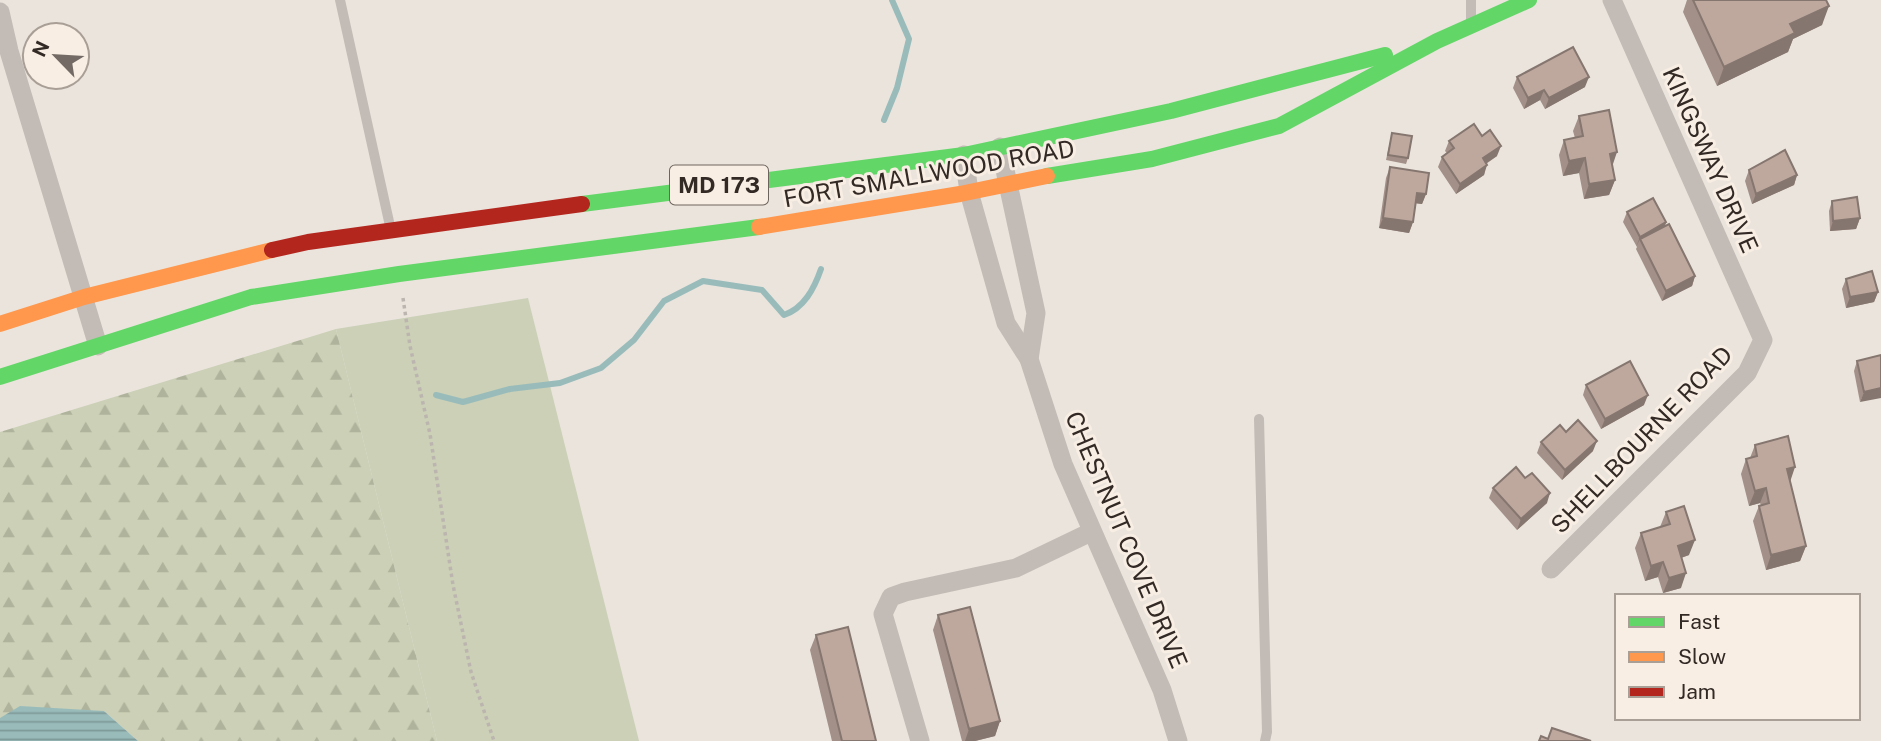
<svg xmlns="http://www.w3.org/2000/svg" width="1881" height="741" viewBox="0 0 1881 741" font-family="'Public Sans',sans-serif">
  <defs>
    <pattern id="forest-firs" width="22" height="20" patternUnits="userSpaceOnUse" patternTransform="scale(1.75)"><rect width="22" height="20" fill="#cbd0b6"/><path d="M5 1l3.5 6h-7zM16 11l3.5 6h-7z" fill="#afb39c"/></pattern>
    <pattern id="water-rules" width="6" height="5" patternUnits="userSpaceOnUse" patternTransform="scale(1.75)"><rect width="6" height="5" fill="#99bcbb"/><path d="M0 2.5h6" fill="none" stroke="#7d9998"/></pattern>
  </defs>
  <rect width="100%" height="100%" fill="#eae4dd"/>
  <polygon fill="#cbd0b6" points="528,298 639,741 437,741 336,329"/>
  <polygon fill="url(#forest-firs)" points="336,329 437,741 138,741 104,711 0,718 0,432"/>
  <polygon fill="url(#water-rules)" points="20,706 104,711 138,741 0,741 0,718"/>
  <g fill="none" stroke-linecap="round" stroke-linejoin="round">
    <g stroke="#99bcbb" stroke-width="6">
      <polyline points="884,120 897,88 909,39 892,0"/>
      <path d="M436,395L463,402L510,389L560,383L601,368L634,340L664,301L703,281L762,290L784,315C804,308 814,289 821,269"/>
    </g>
    <polyline stroke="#bcb5af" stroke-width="3.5" stroke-dasharray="3.5 3.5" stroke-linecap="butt" points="403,298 410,346 430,434 453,585 471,672 494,741"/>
    <g stroke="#c3bcb6" stroke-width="10">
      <polyline points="340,0 390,226"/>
      <polyline points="1471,0 1471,22"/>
      <polyline points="1259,419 1267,732 1265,741"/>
    </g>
    <g stroke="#c3bcb6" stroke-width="19">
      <polyline points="0,12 9,51 98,346"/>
      <polyline points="1000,147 1036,313 1029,359"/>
      <polyline points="964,155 969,192 1006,323 1029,359 1063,464 1162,690 1178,741"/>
      <polyline points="1551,569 1747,373 1763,340 1612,0"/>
      <polyline points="920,741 883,614 891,597 905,592 1016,568 1091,532"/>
    </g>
    <g stroke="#63d668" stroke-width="16">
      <polyline points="1047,176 1152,159 1279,126 1437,41 1529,0"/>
      <polyline points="582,204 964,155 1171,111 1385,55"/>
      <polyline points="0,377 251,297 399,274 759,227"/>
    </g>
    <g stroke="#ff974d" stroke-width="16">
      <polyline points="759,227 960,194 1047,176"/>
      <polyline points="0,324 84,297 272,250"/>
    </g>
    <polyline stroke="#b3261e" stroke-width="16" points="272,250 308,242 582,204"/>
  </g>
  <g fill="#a39088">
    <polygon points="1687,0 1826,0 1822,25 1793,39 1788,52 1717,86 1683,12"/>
    <polygon points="1517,77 1585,87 1545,109 1540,100 1524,109 1513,88"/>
    <polygon points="1579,116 1612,166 1615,180 1609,195 1584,199 1579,173 1563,176 1559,155 1564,140 1575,138 1573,131"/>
    <polygon points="1392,133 1408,158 1406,164 1386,160"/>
    <polygon points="1449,141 1497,156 1486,164 1484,175 1456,194 1438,167 1442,157 1447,153 1445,151"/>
    <polygon points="1390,167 1426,194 1422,204 1416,203 1413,222 1409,233 1379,228 1386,178"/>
    <polygon points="1749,170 1797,175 1794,185 1752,204 1745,181"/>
    <polygon points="1832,201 1860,218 1856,229 1830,231 1829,211"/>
    <polygon points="1627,212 1666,222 1665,226 1695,276 1692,286 1662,301 1636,249 1637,247 1623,222"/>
    <polygon points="1846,279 1878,292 1874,302 1846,308 1842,289"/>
    <polygon points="1881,355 1860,402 1854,371 1857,361"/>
    <polygon points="1586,385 1644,405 1601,429 1583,395"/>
    <polygon points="1566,432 1593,451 1562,480 1537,453 1541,442"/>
    <polygon points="1755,445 1790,482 1806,546 1800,561 1766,570 1753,521 1759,506 1761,505 1760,503 1749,506 1741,474 1746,459 1750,458"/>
    <polygon points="1493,488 1547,503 1517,530 1489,498"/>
    <polygon points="1666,512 1689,555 1681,558 1681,588 1663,593 1658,577 1645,581 1635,548 1641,533 1660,527"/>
    <polygon points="938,615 1000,721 995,736 975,741 962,741 933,630"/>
    <polygon points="816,635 876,741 832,741 810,650"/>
  </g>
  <g fill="#85766f">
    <polygon points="1829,6 1822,25 1793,39 1788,52 1717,86 1724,67 1790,24"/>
    <polygon points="1589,77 1585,87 1545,109 1549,98"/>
    <polygon points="1544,90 1540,100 1524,109 1528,98"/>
    <polygon points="1501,146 1497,156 1479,168 1483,158"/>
    <polygon points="1617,152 1612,167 1610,154"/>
    <polygon points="1585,158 1579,173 1563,176 1569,161"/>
    <polygon points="1487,165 1484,175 1456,194 1460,184"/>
    <polygon points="1797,175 1794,185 1752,204 1756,194"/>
    <polygon points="1615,180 1609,195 1584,199 1589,184"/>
    <polygon points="1417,193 1426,194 1422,204 1413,203"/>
    <polygon points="1383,218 1413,222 1409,233 1379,228"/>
    <polygon points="1860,218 1856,229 1830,231 1833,221"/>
    <polygon points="1666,222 1663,233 1640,239 1636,247 1640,237"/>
    <polygon points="1695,276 1692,286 1662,301 1666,291"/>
    <polygon points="1878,292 1874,302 1846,308 1850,297"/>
    <polygon points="1881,388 1881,398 1860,402 1864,392"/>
    <polygon points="1648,395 1644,405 1601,429 1605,419"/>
    <polygon points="1597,441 1593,451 1562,480 1565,470"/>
    <polygon points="1795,467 1790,482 1787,469"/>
    <polygon points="1766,488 1760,503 1749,506 1755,491"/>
    <polygon points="1550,493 1547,503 1517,530 1521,519"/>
    <polygon points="1695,540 1689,555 1672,561 1678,546"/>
    <polygon points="1806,546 1800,561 1766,570 1771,555"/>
    <polygon points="1663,562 1658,577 1645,581 1651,566"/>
    <polygon points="1686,573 1681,588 1663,593 1669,578"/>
    <polygon points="1000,721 995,736 975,741 965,741 969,729"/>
  </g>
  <g fill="#bea89e" stroke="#85766f" stroke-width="2">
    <polygon points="1693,0 1826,0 1829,6 1790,24 1795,33 1724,67"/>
    <polygon points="1573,47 1589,77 1549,98 1544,90 1528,98 1517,77"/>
    <polygon points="1609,110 1617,152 1610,154 1615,180 1589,184 1585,158 1569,161 1564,140 1583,136 1579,116"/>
    <polygon points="1474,124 1482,136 1490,130 1501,146 1483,158 1487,165 1460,184 1442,157 1454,148 1449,141"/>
    <polygon points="1392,133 1412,136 1408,158 1388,155"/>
    <polygon points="1785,150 1797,175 1756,194 1749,170"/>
    <polygon points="1390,167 1429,173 1426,194 1417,193 1413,222 1383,218"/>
    <polygon points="1857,197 1860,218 1833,221 1832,201"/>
    <polygon points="1653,198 1666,222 1640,237 1627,212"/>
    <polygon points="1669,224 1695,276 1666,291 1640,239"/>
    <polygon points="1872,271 1878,292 1850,297 1846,279"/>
    <polygon points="1881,355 1881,388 1864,392 1857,361"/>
    <polygon points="1630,361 1648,395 1605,419 1586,385"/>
    <polygon points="1578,420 1597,441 1565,470 1541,442 1560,425 1566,432"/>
    <polygon points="1788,436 1795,467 1787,469 1806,546 1771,555 1759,506 1769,503 1766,488 1755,491 1746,459 1757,456 1755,445"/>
    <polygon points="1516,467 1525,478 1532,473 1550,493 1521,519 1493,488"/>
    <polygon points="1684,506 1695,540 1678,546 1686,573 1669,578 1663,562 1651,566 1641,533 1670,524 1666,512"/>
    <polygon points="970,607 1000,721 969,729 938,615"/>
    <polygon points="848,627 876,741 842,741 816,635"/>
    <polygon points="1552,728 1591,741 1539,741 1541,736 1548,739"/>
  </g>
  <g text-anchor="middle" stroke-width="6" stroke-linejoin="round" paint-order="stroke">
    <rect fill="#f8eee3" stroke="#6e645e" stroke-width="2" x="670" y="165.5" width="98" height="39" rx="5"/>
    <g font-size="23" font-weight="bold" fill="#332925">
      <text x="719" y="193">MD 173</text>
    </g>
    <g font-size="24" fill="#332925" stroke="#f8eee3">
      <text transform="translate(1710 160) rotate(66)" y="8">KINGSWAY DRIVE</text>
      <text transform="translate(929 174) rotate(-10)" y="8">FORT SMALLWOOD ROAD</text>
      <text transform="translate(1642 440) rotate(-46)" y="8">SHELLBOURNE ROAD</text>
      <text transform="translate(1126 540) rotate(67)" y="8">CHESTNUT COVE DRIVE</text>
    </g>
  </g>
  <rect x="1615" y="594" width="245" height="126" fill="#f8eee3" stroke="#a99f97" stroke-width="2"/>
  <rect x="1629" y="617" width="35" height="10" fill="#63d668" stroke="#a99f97" stroke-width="2"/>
  <text x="1678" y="629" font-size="21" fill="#332925">Fast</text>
  <rect x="1629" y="652" width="35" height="10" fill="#ff974d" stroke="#a99f97" stroke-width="2"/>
  <text x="1678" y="664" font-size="21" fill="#332925">Slow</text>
  <rect x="1629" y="687" width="35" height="10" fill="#b3261e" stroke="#a99f97" stroke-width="2"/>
  <text x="1678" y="699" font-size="21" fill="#332925">Jam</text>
  <g transform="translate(56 56) rotate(295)"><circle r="33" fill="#f8eee3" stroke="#a99f97" stroke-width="2"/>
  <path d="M0-5L12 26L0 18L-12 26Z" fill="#736a65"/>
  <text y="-10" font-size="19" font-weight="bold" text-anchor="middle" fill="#332925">N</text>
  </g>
</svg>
